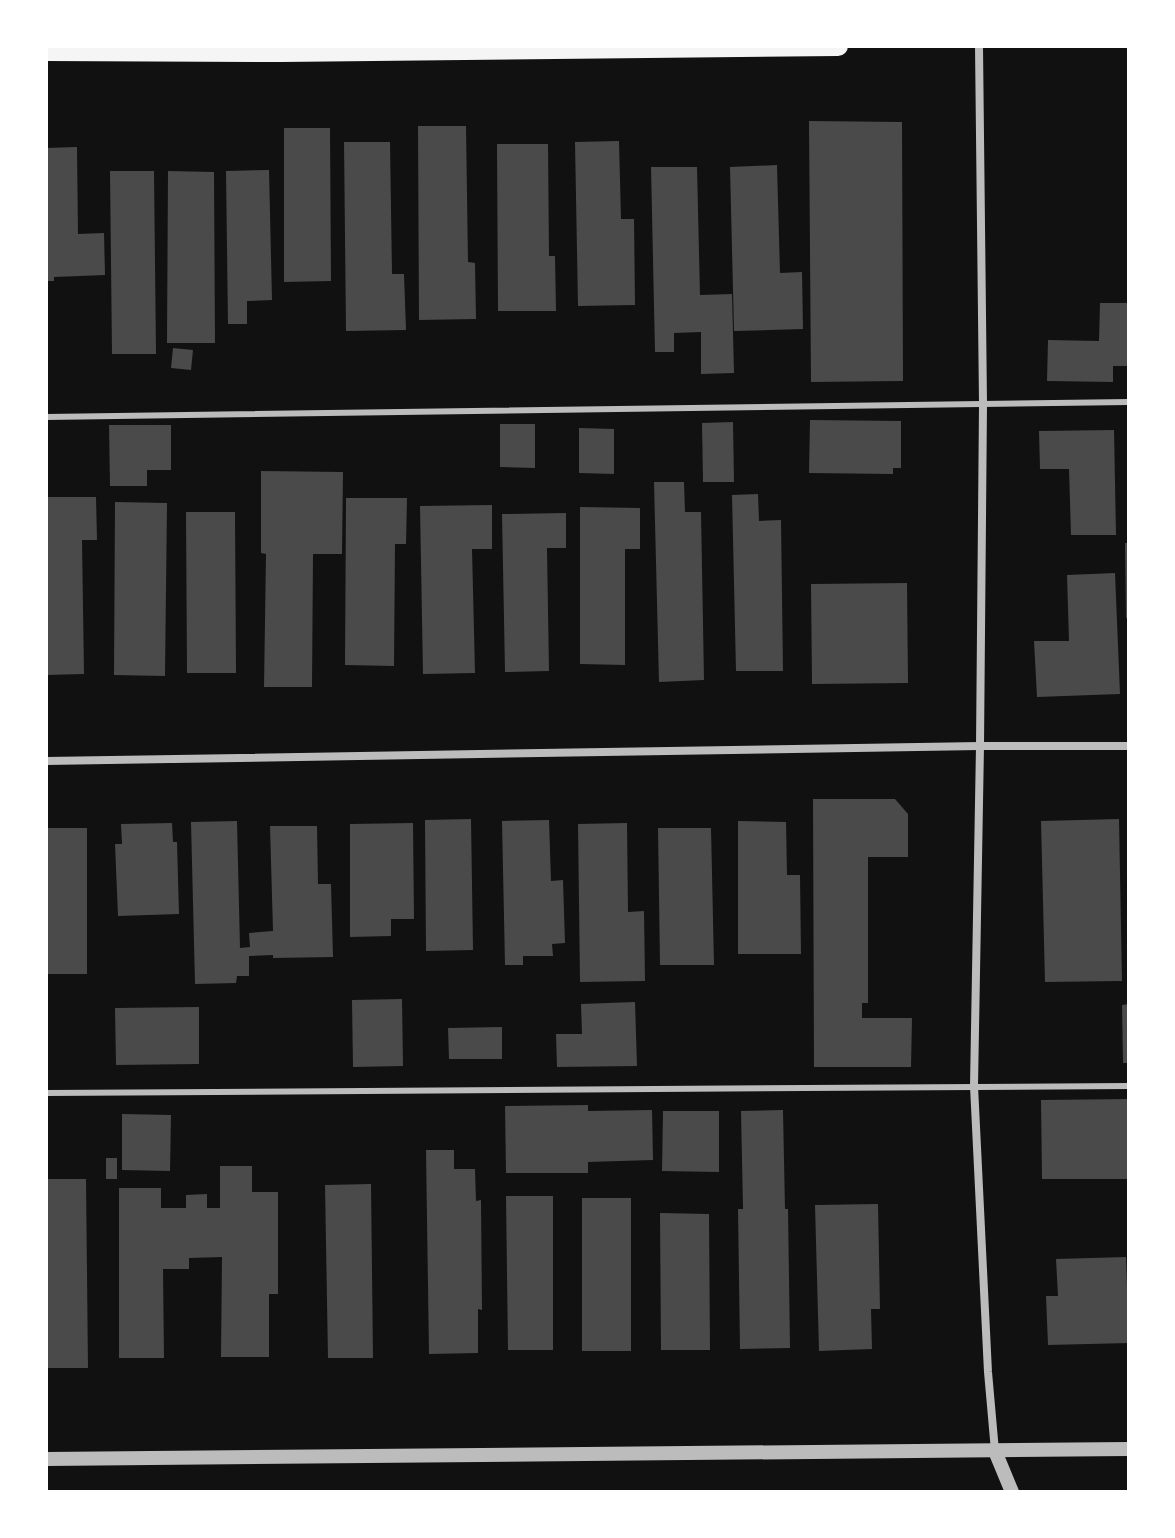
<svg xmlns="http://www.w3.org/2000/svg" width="1175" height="1538" viewBox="0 0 1175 1538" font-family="'Nunito Sans',sans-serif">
  <rect width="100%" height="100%" fill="#111"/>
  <g fill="#4a4a4a">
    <polygon points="809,121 902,122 903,381 811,382"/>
    <polygon points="418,126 466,126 468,262 475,263 476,319 419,320"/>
    <polygon points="284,128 330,128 331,281 284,282"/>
    <polygon points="619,141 621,219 634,219 635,305 578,306 575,142"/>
    <polygon points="344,142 390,142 392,274 404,274 406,330 346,331"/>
    <polygon points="497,144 548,144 549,256 555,256 556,311 498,311"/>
    <polygon points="77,147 78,234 104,233 105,275 54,277 54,281 46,281 46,148"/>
    <polygon points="777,165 780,273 802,272 803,329 734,331 730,167"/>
    <polygon points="651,167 697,167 700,295 732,294 734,373 701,374 701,332 674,333 674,352 655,352"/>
    <polygon points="269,170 272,300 247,301 247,324 228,324 226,171"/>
    <polygon points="110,171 154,171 156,354 112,354"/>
    <polygon points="168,171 214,172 215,343 167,343"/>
    <polygon points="1100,303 1129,303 1129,366 1113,366 1113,382 1047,381 1048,340 1099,341"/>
    <polygon points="173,348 193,350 191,370 171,368"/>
    <polygon points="810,420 901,421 901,468 893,468 893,474 809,473"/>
    <polygon points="733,422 734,482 703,482 702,423"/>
    <polygon points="500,424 535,424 535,468 500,467"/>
    <polygon points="109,425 171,425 171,470 147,470 147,486 110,486"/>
    <polygon points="579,428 614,429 614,474 579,473"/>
    <polygon points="1114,430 1116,535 1071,535 1069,469 1040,469 1039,431"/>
    <polygon points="261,471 343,472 342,554 313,554 312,687 264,687 266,554 261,553"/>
    <polygon points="654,482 684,482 685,512 701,512 704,680 659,682"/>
    <polygon points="758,494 759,521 781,520 783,671 736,671 732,495"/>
    <polygon points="46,497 96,497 97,540 82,540 84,674 46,675"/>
    <polygon points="346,498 407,498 406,544 395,544 394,666 345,665"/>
    <polygon points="115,502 167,503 165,676 114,675"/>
    <polygon points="492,505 492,549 472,549 475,673 423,674 420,506"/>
    <polygon points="580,507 640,508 640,549 625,549 625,665 580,664"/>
    <polygon points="186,512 235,512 236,673 187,673"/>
    <polygon points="566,513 566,548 547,548 549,671 505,672 502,514"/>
    <polygon points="1125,543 1129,543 1129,618 1126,618"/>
    <polygon points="1115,573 1120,694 1037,697 1034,641 1069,641 1067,575"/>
    <polygon points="907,583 908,683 812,684 811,584"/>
    <polygon points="813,799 895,799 908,814 908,857 868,857 868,1003 862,1003 862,1018 912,1018 911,1067 814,1067"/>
    <polygon points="471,819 473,950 426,951 425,820"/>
    <polygon points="1119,819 1122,981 1045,982 1041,821"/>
    <polygon points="549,820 551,881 563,880 565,943 552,944 553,956 523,956 523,965 505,965 502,821"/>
    <polygon points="237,821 240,948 250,947 249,933 273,931 270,826 317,826 318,884 331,884 333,957 273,958 273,955 249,956 249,976 237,976 236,983 195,984 191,822"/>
    <polygon points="738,821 786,822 787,875 800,875 801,954 738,954"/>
    <polygon points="172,823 173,842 177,842 179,914 118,916 115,844 122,844 121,824"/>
    <polygon points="413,823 414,919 391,919 391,936 350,937 350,824"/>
    <polygon points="627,823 628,912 644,911 645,981 580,982 578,824"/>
    <rect x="46" y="828" width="41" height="146"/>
    <polygon points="658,828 711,828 714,965 660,965"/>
    <polygon points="402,999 403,1066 353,1067 352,1000"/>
    <polygon points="635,1002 637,1066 557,1067 556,1034 582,1034 581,1004"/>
    <polygon points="1129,1004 1129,1063 1123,1063 1122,1005"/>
    <polygon points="199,1007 199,1064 116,1065 115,1008"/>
    <polygon points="502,1027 502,1059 449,1059 448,1028"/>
    <polygon points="1129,1099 1129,1179 1042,1179 1041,1100"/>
    <polygon points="588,1105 588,1111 652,1110 653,1160 588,1162 588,1173 506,1173 505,1106"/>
    <polygon points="783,1110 785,1209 788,1209 790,1348 740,1349 738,1209 743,1209 741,1111"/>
    <polygon points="663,1111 719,1111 719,1172 662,1171"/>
    <polygon points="122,1114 171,1115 170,1171 122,1170"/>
    <polygon points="426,1150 454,1150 454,1169 475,1169 476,1201 481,1200 482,1310 478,1309 478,1353 429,1354"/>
    <rect x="106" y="1158" width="11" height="21"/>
    <polygon points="220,1166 252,1166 252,1192 278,1192 278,1294 269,1294 269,1357 221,1357 222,1257 189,1258 189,1269 163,1269 164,1358 119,1358 119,1188 161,1188 161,1208 186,1208 186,1195 207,1194 207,1208 220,1208"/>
    <polygon points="46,1179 86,1179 88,1368 46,1368"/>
    <polygon points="371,1184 373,1358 328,1358 325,1185"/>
    <polygon points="506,1196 553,1196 553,1350 508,1350"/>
    <rect x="582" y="1198" width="49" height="153"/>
    <polygon points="878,1204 880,1309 871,1309 872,1349 819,1351 815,1205"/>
    <polygon points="660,1213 709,1214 710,1350 661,1350"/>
    <polygon points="1126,1257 1129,1343 1048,1345 1046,1296 1058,1296 1056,1259"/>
  </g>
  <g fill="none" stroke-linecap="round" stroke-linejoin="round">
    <g stroke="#bcbcbc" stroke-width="6">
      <polyline points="46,417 1129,402"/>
      <polyline points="46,1093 1129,1086"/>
    </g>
    <g stroke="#bcbcbc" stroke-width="8">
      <polyline points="979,46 983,404 980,746 974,1086 988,1372 995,1451"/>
      <polyline points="46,761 980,746 1129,746"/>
    </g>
    <g stroke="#bcbcbc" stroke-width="14">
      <polyline points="995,1451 1012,1492"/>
      <polyline points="46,1459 1129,1449"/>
    </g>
    <polyline stroke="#f5f5f5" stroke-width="20" points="46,51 282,52 838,46"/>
  </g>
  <rect width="1175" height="1538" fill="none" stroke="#ffffff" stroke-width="96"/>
</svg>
